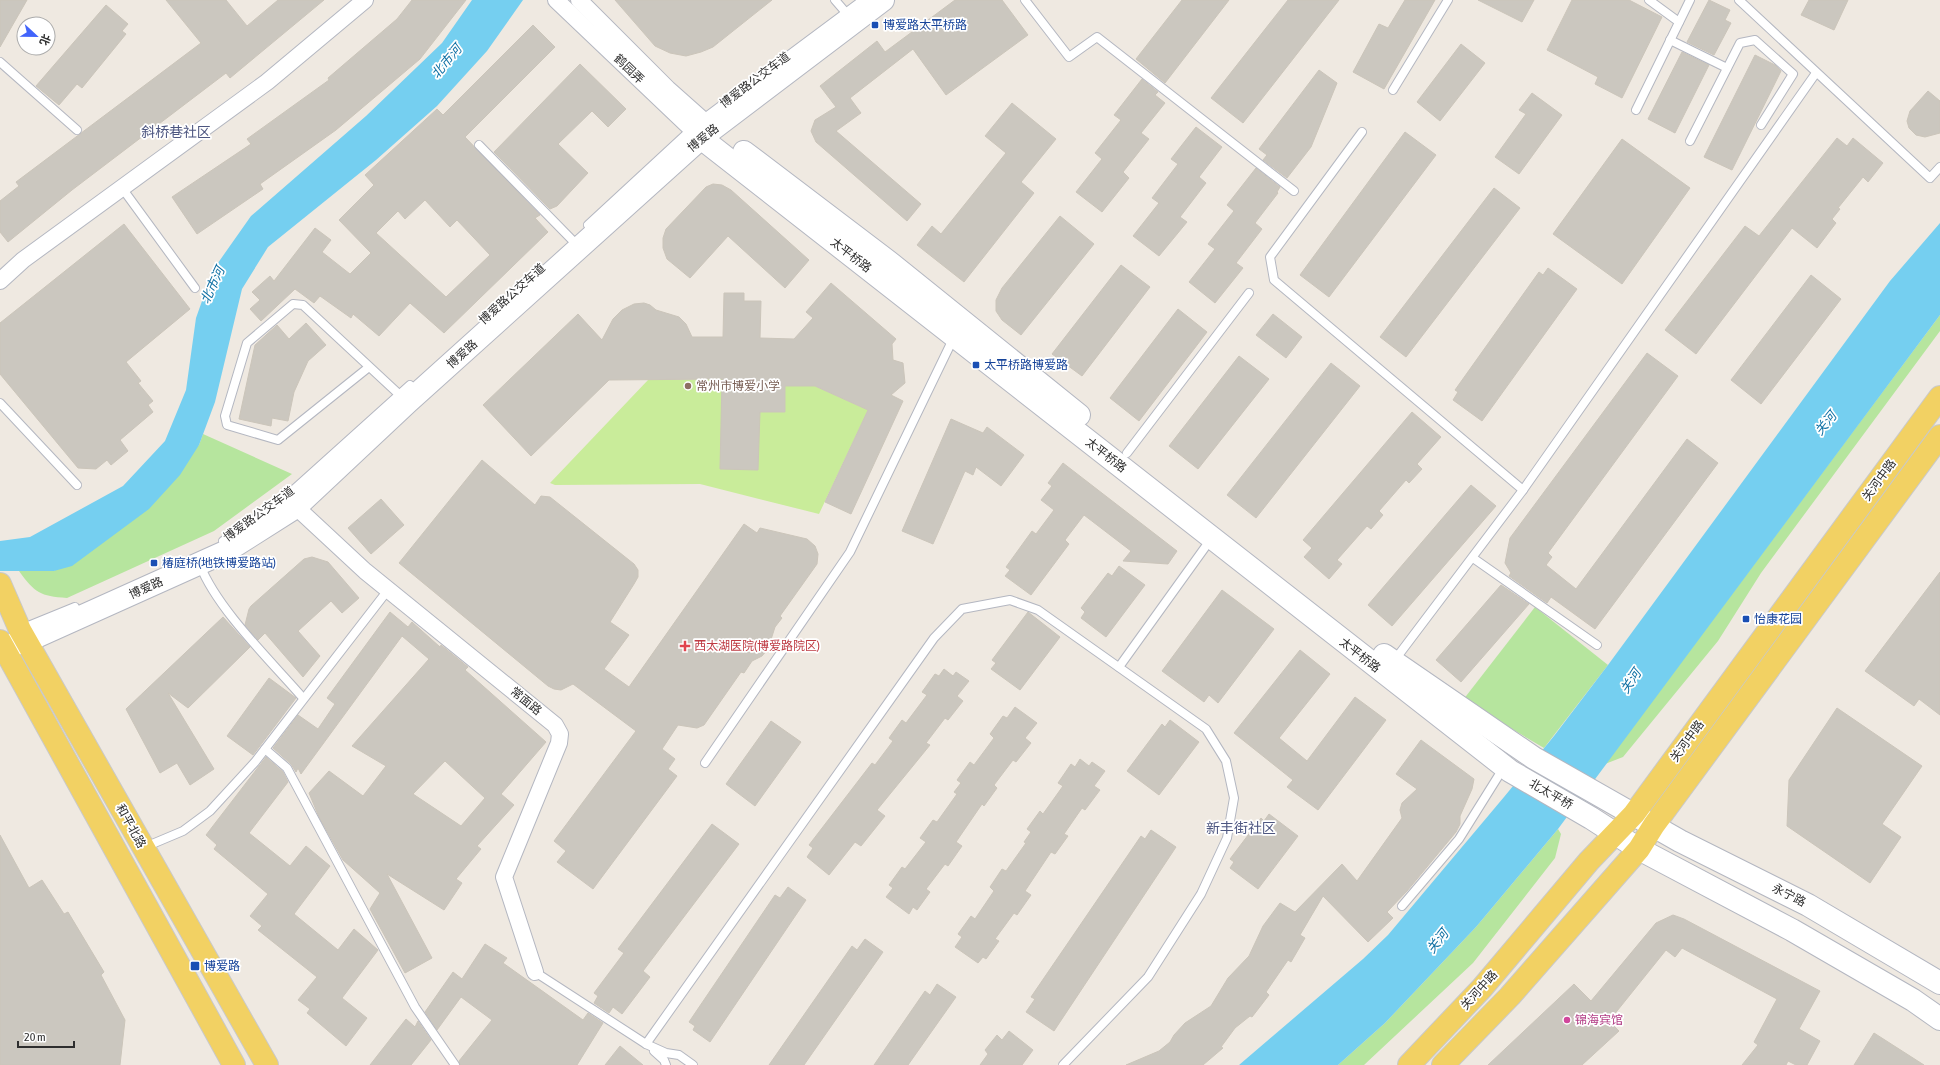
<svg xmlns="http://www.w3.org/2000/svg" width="1940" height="1065" viewBox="0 0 1940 1065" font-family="'Asap Condensed','Noto Sans SC',sans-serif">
  <rect width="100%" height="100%" fill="#efe9e1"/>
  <g fill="#b6e59e">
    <polygon points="1940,315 1940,331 1761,573 1718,641 1623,757 1605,764"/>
    <path d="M203,434L292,474L214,531L67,598C40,596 35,593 19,571H54L199,445Z"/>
    <polygon points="1535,607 1608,665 1544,748 1463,700"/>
    <polygon points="1558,829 1561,834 1555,858 1473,963 1364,1065 1338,1065 1385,1023 1476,927"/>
  </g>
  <polygon fill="#c9ec9a" points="723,379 723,385 815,386 868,410 819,514 700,484 555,485 550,483 648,380"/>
  <g fill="#75cff0">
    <polygon points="472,0 523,0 487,51 437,106 376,160 268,247 242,289 215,402 199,445 180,475 149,509 72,566 54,571 0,571 0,541 30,537 123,486 165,441 186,390 196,318 213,270 251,216 366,116 442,43"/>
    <polygon points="1940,223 1940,315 1558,829 1476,927 1385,1023 1338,1065 1239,1065 1363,959 1388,935 1504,797 1554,736 1608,665 1890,281"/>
  </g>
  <g fill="#cbc7bf" stroke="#cbc5ba" fill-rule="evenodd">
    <polygon points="0,0 27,0 0,47"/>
    <polygon points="166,0 226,0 247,26 278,0 324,0 230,78 226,73 72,190 8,242 0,232 0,201 19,186 16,182 201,43"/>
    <polygon points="412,0 466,0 420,59 336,130 260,184 263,189 197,234 172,197 251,144 247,139 329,80 328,78 397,19"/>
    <polygon points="615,0 772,0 713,47 701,52 686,56 670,53 655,46"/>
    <polygon points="955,0 1002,0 1028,35 946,95 913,49 850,98 861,113 836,131 921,204 907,221 816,142 811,131 815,120 836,107 820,86 877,41 885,52"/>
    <polygon points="1182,0 1229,0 1165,83 1136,59"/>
    <polygon points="1288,0 1339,0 1243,123 1211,98"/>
    <polygon points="1405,0 1435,0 1384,89 1353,72 1379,24 1388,28"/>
    <polygon points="1478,0 1534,0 1522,22"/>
    <polygon points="1572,0 1629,0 1662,17 1622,98 1595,84 1598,77 1547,50"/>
    <polygon points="1709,0 1730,10 1725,20 1731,23 1714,55 1687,42"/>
    <polygon points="1809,0 1848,0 1834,30 1801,15"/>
    <polygon points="106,5 128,24 122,31 126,34 82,88 77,84 59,105 36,86"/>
    <path d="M533,25L555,47L465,137L540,215L535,218L548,232L444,333L410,303L379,336L353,314L351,318L320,296L314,303L295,289L261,321L250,309L260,300L252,292L270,276L274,281L315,228L331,240L322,252L350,274L371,253L339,220L374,185L365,175L437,109L443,115ZM425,200L450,227L457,220L490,255L446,297L376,233L398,211L405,219Z"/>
    <polygon points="1461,44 1485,63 1440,121 1417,102"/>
    <polygon points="1682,52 1709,65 1675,133 1648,119"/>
    <polygon points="1755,55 1775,65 1781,71 1732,170 1704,157"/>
    <polygon points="580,64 626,109 608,127 592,111 558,144 588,173 557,206 550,209 494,152"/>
    <polygon points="1319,70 1337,83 1311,147 1287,178 1263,160 1267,155 1259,149"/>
    <polygon points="1142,79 1158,92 1155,95 1165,103 1141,133 1149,139 1123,172 1129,178 1102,212 1076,192 1102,159 1095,153 1121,120 1114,115"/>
    <polygon points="1928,91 1940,101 1940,133 1925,137 1916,135 1909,128 1907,121 1910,111"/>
    <polygon points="1532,93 1562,115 1519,174 1495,157 1526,114 1519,110"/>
    <polygon points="1012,103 1056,139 1021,182 1034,193 964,282 917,245 932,226 941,234 1006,153 985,136"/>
    <polygon points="1196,127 1222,147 1199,177 1206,183 1180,217 1187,222 1159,256 1133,236 1159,203 1152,198 1178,164 1171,159"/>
    <polygon points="1405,132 1436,155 1329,297 1300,275"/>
    <polygon points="1837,138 1847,146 1853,138 1883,163 1868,182 1863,177 1838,208 1840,209 1832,219 1836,223 1817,248 1792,228 1696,354 1665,330 1745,226 1759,236"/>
    <polygon points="1622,139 1690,188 1622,284 1553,234"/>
    <polygon points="1256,168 1280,187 1277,192 1278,193 1255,223 1262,229 1236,263 1243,268 1215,303 1189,282 1215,249 1208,244 1234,211 1227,205"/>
    <polygon points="713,184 722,185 731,190 809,260 785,288 728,236 690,278 667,259 663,248 663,238 666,229 706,187"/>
    <polygon points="1494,188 1520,208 1406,357 1380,337"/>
    <polygon points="1060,216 1094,244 1021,335 1002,320 996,311 996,300 1002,288"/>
    <polygon points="124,224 190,309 126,362 141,381 138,383 153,401 148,405 153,412 120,440 128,451 111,465 107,460 96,469 78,468 0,374 0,323"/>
    <polygon points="1121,265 1150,287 1082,376 1052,354"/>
    <polygon points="1548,268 1577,289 1482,421 1453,400 1458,392 1455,390 1539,272 1543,275"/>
    <polygon points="1811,275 1841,299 1761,404 1731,380"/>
    <polygon points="831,283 896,339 892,344 893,360 903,363 905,383 891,395 903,401 851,514 825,502 868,410 815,386 785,386 785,412 760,412 758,470 720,469 722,379 609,380 531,456 483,405 578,314 602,340 613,319 622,310 634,304 644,303 650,305 656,310 679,317 686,324 692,337 723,337 724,293 744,293 744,301 761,301 760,338 794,339 813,318 806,312"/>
    <polygon points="1178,309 1207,332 1139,421 1110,398"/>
    <polygon points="1273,314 1302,337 1286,358 1256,335"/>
    <polygon points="306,323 326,345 308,361 294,392 288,421 272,418 271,426 239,419 255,345 277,325 289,339"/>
    <polygon points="1647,353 1678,376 1548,553 1552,557 1546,565 1576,589 1687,439 1718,463 1595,629 1551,597 1547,603 1509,576 1511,573 1505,563 1510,538"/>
    <polygon points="1239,356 1269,379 1198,469 1169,446"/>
    <polygon points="1331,363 1360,386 1256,518 1227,495"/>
    <polygon points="1412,412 1441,437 1417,464 1422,469 1409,483 1406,480 1379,511 1383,515 1371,529 1367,526 1337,560 1342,564 1329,579 1304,557 1312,548 1303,540"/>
    <polygon points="951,419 983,433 987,427 1024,455 1001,486 976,467 973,475 965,471 933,544 902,531"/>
    <polygon points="482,460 535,505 541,496 550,497 634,564 638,570 638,577 634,584 610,622 629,635 604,669 629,687 744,524 757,533 760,528 807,539 815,546 818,554 817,564 780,616 782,618 775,627 768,649 762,656 752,661 744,673 741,672 704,725 697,728 678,725 662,749 675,759 668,769 677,776 593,889 557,862 566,851 554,841 636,731 573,684 561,690 554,689 548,686 399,563"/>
    <polygon points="1063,463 1177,551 1168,564 1123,561 1131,551 1084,515 1065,540 1069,544 1031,595 1005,576 1010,570 1006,567 1032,531 1036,534 1054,510 1041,500 1052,486 1048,483"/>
    <polygon points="1471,485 1496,506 1392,626 1368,605"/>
    <polygon points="381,499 404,525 371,554 348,528"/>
    <polygon points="312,557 328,562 359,598 342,613 331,601 298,631 320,656 303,677 265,633 258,640 245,625 249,609 251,606 304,559"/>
    <polygon points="1119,566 1145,585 1106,637 1081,618 1085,612 1081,608 1108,573 1112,576"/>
    <polygon points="1940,572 1940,715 1919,699 1914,706 1865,671"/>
    <polygon points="1501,585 1529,604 1461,682 1436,660"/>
    <polygon points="1222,590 1274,629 1218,703 1209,695 1204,702 1162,671"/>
    <path d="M390,612L408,627L412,622L440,647L441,645L468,667L465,670L546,742L501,794L514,805L477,846L481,849L456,879L462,883L444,910L387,874L432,958L405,973L370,909L380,893L343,860L319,817L309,793L329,771L363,796L386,766L352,746L429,659L402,636L301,774L298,768L296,772L291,764L273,748L298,715L318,729L335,704L327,698ZM445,761L485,798L461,826L413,794Z"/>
    <polygon points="1028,612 1060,637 1020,690 991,669 996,663 992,660"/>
    <polygon points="223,617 250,647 188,708 168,693 214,769 190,785 177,763 160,773 126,709"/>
    <polygon points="1300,650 1330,674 1279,738 1307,761 1355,697 1386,720 1318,810 1287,787 1293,780 1234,733"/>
    <polygon points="944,669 953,676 956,672 969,681 957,696 963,701 948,720 945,718 926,743 930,745 877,810 885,816 861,846 855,842 829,875 807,857 813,848 809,845 872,763 875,765 893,741 889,738 902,720 906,723 927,695 922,692 935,674 939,676"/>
    <polygon points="269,678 296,698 253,755 227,736"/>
    <polygon points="1015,707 1037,723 1025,738 1031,743 1016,762 1013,760 994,785 997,788 984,806 982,804 956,842 962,846 948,866 945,864 926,889 930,892 917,910 913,907 909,914 886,897 893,888 889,885 902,867 905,869 926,842 920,838 933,820 937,822 957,794 954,792 961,783 957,780 970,762 974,765 994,738 990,734 1003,716 1007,718"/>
    <polygon points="1837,708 1922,766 1882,824 1901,837 1870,883 1787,826 1789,780"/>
    <polygon points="1170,720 1199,742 1159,795 1127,771 1162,724 1165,727"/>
    <polygon points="771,721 801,742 755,806 726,784"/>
    <polygon points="1421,740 1474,779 1472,789 1460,816 1460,824 1456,832 1407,891 1387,912 1393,918 1368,942 1323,896 1300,935 1305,938 1291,962 1288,960 1266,992 1269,995 1252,1017 1250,1016 1235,1028 1221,1047 1223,1048 1203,1065 1126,1065 1159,1051 1170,1042 1174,1035 1185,1023 1211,1006 1228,978 1249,956 1263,926 1280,903 1295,912 1342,864 1357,881 1402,818 1400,810 1402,803 1417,789 1396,774"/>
    <polygon points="266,757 283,772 288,782 249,833 290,866 306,846 330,866 294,914 338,950 354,929 378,950 342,998 367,1018 346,1046 307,1013 310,1009 298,1000 317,977 258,930 262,926 250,916 268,894 214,849 217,845 206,835"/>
    <polygon points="1080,759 1089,766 1092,762 1105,771 1094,786 1100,790 1085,810 1082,808 1064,834 1068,836 1055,854 1051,852 1025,891 1031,895 1017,915 1014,913 995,939 999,941 986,959 983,957 978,963 955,947 962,937 958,934 971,916 975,919 994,891 990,887 1002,869 1006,871 1026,843 1024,842 1031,832 1027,829 1040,811 1043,814 1063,786 1058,783 1071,764 1075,767"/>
    <polygon points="1269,814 1298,836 1258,889 1230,868 1234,862 1230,859 1261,818 1264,821"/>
    <polygon points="712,824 739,844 643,971 650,977 622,1014 613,1007 609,1013 594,1003 598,996 594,993 624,953 618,949"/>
    <polygon points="1151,830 1176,847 1054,1031 1026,1012 1035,999 1031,997 1141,836 1145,839"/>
    <polygon points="0,835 29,888 42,880 64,914 68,912 104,972 101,975 125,1020 120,1065 0,1065"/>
    <polygon points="788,887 806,900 710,1042 693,1030 695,1026 689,1022 775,895 780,898"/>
    <polygon points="1673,915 1684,919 1820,991 1799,1029 1820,1041 1807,1065 1796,1065 1788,1061 1786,1065 1742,1065 1758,1045 1754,1042 1777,999 1682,948 1675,957 1666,950 1609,1021 1619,1031 1582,1065 1488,1065 1574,984 1591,1001 1656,923"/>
    <polygon points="865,939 883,952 804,1065 769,1065 852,946 857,950"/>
    <polygon points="485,944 507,958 503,963 583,1020 588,1013 603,1023 577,1065 460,1065 459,1061 492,1020 461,997 437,1030 425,1012 453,972 462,979"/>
    <polygon points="937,984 956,997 908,1065 874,1065 925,991 930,995"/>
    <polygon points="406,1019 415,1027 418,1021 431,1040 411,1065 370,1065"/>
    <polygon points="1009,1031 1033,1050 1022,1065 980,1065 988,1054 985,1050 997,1035 1002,1040"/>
    <polygon points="1874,1033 1924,1065 1854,1065"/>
    <polygon points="620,1046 643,1065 605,1065"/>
  </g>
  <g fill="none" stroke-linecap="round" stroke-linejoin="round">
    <defs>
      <g id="service">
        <polyline points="835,0 848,15"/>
        <polyline points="1025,0 1069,57 1097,37 1294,191"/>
        <polyline points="1649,0 1679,22"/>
        <polyline points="1739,0 1930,178 1940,167"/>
        <polyline points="1670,40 1727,68"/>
        <polyline points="0,62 77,130"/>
        <polyline points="1393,90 1448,0"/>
        <polyline points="1636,110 1690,0"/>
        <polyline points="702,120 863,0"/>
        <polyline points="1362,132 1270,257 1274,280 1523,490"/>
        <polyline points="1690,141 1740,43 1755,40 1793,74 1761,125"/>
        <polyline points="479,145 579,247"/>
        <polyline points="122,188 195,288"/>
        <polyline points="588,225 693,128"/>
        <polyline points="369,367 278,440 227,425 225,416 247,343 293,304 303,305 403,398"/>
        <polyline points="0,403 77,485"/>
        <polyline points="1127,453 1249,293"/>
        <polyline points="223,541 280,502 410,385"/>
        <polyline points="1473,558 1597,645"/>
        <path d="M200,565C217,609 271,661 303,698"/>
        <polyline points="21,629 75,607"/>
        <polyline points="1394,661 1523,490 1816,73"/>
        <polyline points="1119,667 1211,539"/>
        <polyline points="265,749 287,768 415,1007 455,1065"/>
        <polyline points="705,763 850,552 954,337"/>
        <polyline points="145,847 183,831 210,811 255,762 388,590"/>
        <polyline points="1402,906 1459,839 1504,767"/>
        <polyline points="535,972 646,1044 666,1053 679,1055 693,1065"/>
        <polyline points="646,1044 934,638 962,609 1010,600 1038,610 1206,729 1226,761 1234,798 1227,838 1201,894 1148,977 1063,1065"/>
        <polyline points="654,1051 664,1060 666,1065"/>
      </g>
      <g id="minor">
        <polyline points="556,0 701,138"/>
        <polyline points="579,0 668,89 713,129"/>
        <polyline points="0,281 23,260 267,82 365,0"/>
        <polyline points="296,507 365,571 555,725 560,734 559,743 504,877 535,972"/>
      </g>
      <g id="secondary">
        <polyline points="701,138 1510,771 1591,818 1639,849 1792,930 1913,1000 1940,1019"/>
        <polyline points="744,152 889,262 1079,415"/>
        <polyline points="0,648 27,641 225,552 296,507 408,402 701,138 883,0"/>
        <polyline points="1384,655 1534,758 1680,841 1808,905 1940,983"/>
      </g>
      <g id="primary">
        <polyline points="0,584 20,630 267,1065"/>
        <polyline points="0,641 234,1065"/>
        <polyline points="1409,1065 1482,988 1589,861 1634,814 1940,397"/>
        <polyline points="1443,1065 1510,996 1639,849 1654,825 1940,436"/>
      </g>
    </defs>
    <use href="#service" stroke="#b4b7c1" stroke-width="10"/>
    <use href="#minor" stroke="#b4b7c1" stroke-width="18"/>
    <use href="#secondary" stroke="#b4b7c1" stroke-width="24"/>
    <use href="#primary" stroke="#c9c9c9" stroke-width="24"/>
    <use href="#service" stroke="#fff" stroke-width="8"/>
    <use href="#minor" stroke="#fff" stroke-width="16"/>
    <use href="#secondary" stroke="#fff" stroke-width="22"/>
    <use href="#primary" stroke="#f2d163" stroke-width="22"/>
  </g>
  <g fill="#1a4fb4" stroke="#fff" stroke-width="1.5">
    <rect x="871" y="21" width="8" height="8" rx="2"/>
    <rect x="972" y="361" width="8" height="8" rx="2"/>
    <rect x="150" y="559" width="8" height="8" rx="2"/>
    <rect x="1742" y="615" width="8" height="8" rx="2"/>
    <rect x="190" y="961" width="10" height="10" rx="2"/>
  </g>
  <circle fill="#8d6e63" stroke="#fff" stroke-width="1.5" cx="688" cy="386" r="4"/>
  <path fill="#e0444e" stroke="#fff" stroke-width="1.5" d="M683 640h4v4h4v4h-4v4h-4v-4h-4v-4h4z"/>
  <circle fill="#d1479c" stroke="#fff" stroke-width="1.5" cx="1567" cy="1020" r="4"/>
  <g text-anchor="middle" stroke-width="3.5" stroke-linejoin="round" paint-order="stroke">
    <g font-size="12" fill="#164399" stroke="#fff" text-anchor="start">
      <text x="883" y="29">博爱路太平桥路</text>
      <text x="984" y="369">太平桥路博爱路</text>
      <text x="162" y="567">椿庭桥(地铁博爱路站)</text>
      <text x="1754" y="623">怡康花园</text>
      <text x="204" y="970">博爱路</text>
    </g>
    <g font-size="12" fill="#2e2e2e" stroke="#fff">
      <text transform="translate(629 69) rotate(44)" y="4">鹤园弄</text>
      <text transform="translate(755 80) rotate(-37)" y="4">博爱路公交车道</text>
      <text transform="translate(703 138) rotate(-39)" y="4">博爱路</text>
      <text transform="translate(851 255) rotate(38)" y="4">太平桥路</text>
      <text transform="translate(512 294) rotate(-42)" y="4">博爱路公交车道</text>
      <text transform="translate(462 354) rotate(-42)" y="4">博爱路</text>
      <text transform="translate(1106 455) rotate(38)" y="4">太平桥路</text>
      <text transform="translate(1879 480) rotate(-54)" y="4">关河中路</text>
      <text transform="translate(259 514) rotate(-36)" y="4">博爱路公交车道</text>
      <text transform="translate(146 588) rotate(-24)" y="4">博爱路</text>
      <text transform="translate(1360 655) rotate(38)" y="4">太平桥路</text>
      <text transform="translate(526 701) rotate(39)" y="4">常面路</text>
      <text transform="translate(1687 741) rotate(-54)" y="4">关河中路</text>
      <text transform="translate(1551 794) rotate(30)" y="4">北太平桥</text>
      <text transform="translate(131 826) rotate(61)" y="4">和平北路</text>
      <text transform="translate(1789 895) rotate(27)" y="4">永宁路</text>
      <text transform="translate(1479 990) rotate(-48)" y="4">关河中路</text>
    </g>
    <g font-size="12" fill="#785e54" stroke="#fff" text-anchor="start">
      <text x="696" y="390">常州市博爱小学</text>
    </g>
    <g font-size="12" fill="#be3a42" stroke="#fff" text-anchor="start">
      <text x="694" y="650">西太湖医院(博爱路院区)</text>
    </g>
    <g font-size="12" fill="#b23c85" stroke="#fff" text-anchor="start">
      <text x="1575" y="1024">锦海宾馆</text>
    </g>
    <g font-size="13" font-style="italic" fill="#0d6fa3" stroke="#fff">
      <text transform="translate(446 61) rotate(-50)" y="5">北市河</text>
      <text transform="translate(212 285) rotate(-65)" y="5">北市河</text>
      <text transform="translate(1825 423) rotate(-51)" y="5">关河</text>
      <text transform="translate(1630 681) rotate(-56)" y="5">关河</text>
      <text transform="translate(1437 941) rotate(-52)" y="5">关河</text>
    </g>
    <g font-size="14" fill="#4d5680" stroke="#fff">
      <text x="176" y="137">斜桥巷社区</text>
      <text x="1241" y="833">新丰街社区</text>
    </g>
  </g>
  <g transform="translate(36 36) rotate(112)"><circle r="19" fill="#ffffff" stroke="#ababab"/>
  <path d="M0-3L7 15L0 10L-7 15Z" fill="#4264fb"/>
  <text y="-6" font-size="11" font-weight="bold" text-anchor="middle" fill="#2e2e2e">北</text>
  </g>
  <path d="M18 1041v6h56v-6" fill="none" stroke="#2e2e2e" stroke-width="2"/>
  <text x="24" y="1041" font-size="12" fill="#2e2e2e" stroke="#ffffff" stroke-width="3" paint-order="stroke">20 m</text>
</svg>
